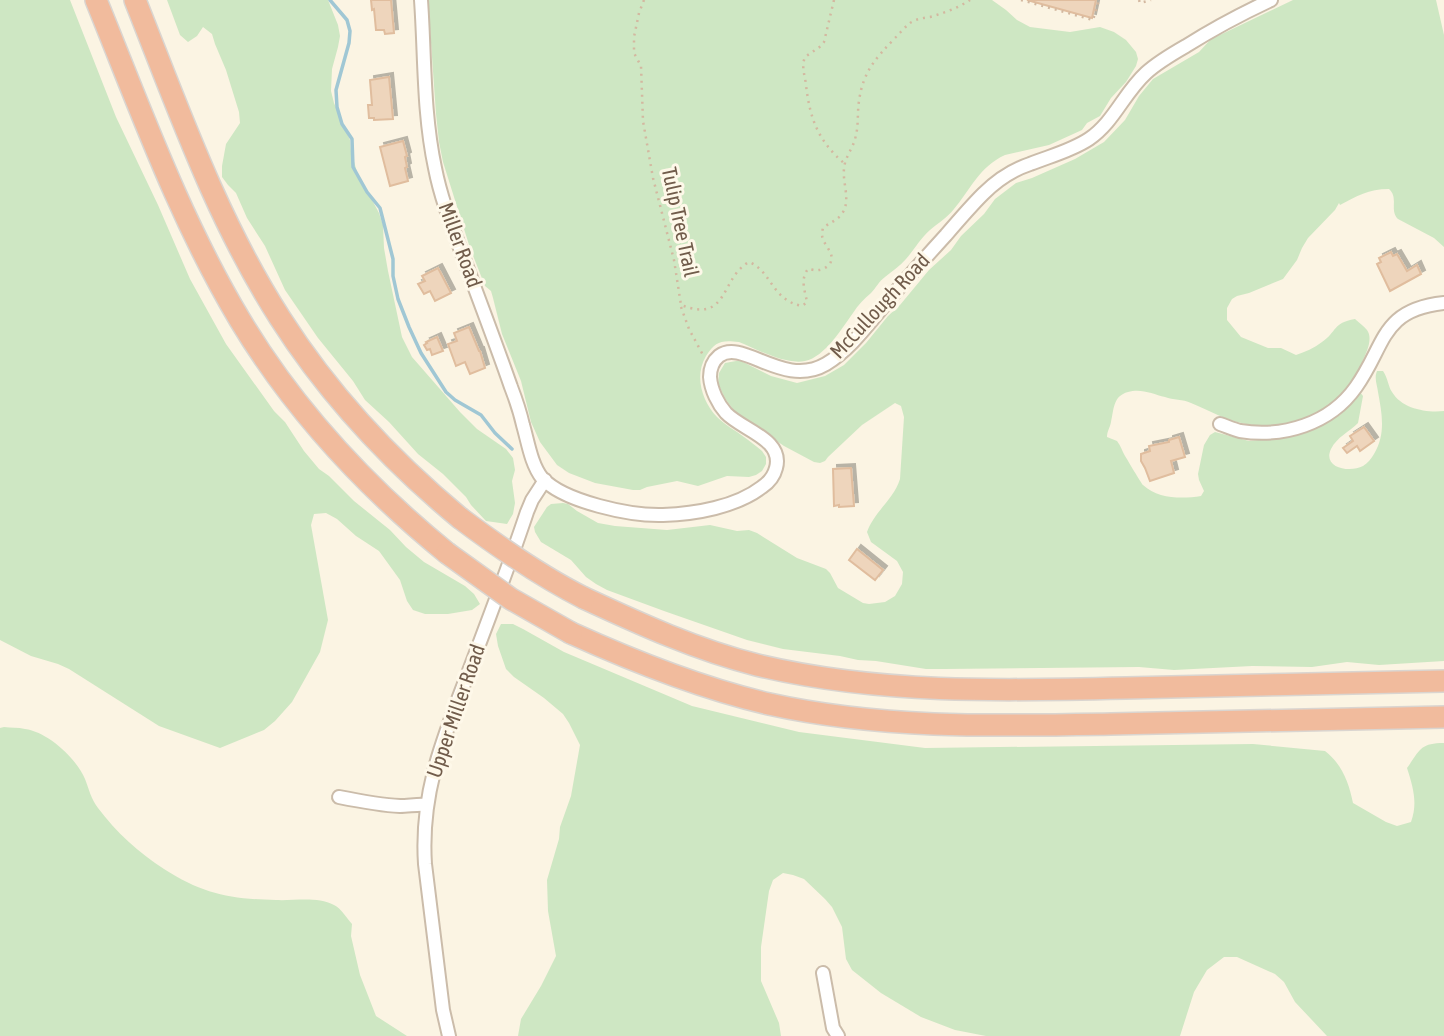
<svg xmlns="http://www.w3.org/2000/svg" width="1444" height="1036" viewBox="0 0 1444 1036" font-family="'Asap Condensed',sans-serif">
  <defs>
    <filter id="shadow"><feDropShadow dx="4" dy="-4" stdDeviation="0" flood-color="#0004"/></filter>
  </defs>
  <rect width="100%" height="100%" fill="#fbf4e3"/>
  <g fill="#cee7c3">
    <polygon points="0,0 70,0 116,117 158,205 190,279 226,344 274,411 285,422 304,451 319,469 329,476 354,501 390,530 406,547 424,562 465,586 474,594 480,604 472,610 448,614 425,614 413,610 407,601 400,580 379,551 356,536 337,519 326,513 314,514 311,525 328,620 320,652 292,702 275,721 264,730 220,748 159,726 69,669 58,664 31,656 0,640"/>
    <polygon points="167,0 328,0 338,25 340,36 338,47 332,69 331,91 334,103 350,140 351,151 357,172 379,213 383,225 384,248 388,271 402,337 412,357 460,412 477,429 506,449 513,458 515,470 512,481 515,503 513,514 507,524 486,521 471,505 466,497 443,474 418,454 389,422 365,400 353,381 318,338 285,290 265,246 247,218 236,193 228,185 222,177 222,166 226,144 240,123 239,112 226,70 215,44 212,34 203,27 197,36 188,42 180,35"/>
    <path d="M428,0H992L1006,10L1017,20L1030,27L1070,32L1100,27L1114,32L1126,40L1136,52L1138,59L1136,66L1126,82L1111,98L1100,116L1087,123L1082,130L1049,145L1005,155C979,167 971,189 954,209C947,218 938,223 930,230C920,239 914,250 906,259C900,266 892,271 885,277C879,281 876,288 871,293C864,299 858,305 853,313C842,328 825,357 805,361C785,365 756,349 739,342C721,340 716,341 706,356C694,376 702,401 717,417C725,425 735,430 744,437C750,441 756,446 762,451L766,457V464L762,471L756,475L749,477L727,476L698,486L677,481L647,487L640,490H633L595,483L569,473L557,465L540,442L531,422L521,381L502,334L493,298L491,291L485,286L470,248L443,162L439,142L436,114Z"/>
    <path d="M1293,0H1436L1444,35V247L1434,238L1398,219C1389,210 1399,198 1389,189C1368,189 1357,196 1340,205L1339,203L1335,210L1308,238L1302,248L1297,260L1283,279L1249,293L1237,296L1232,299L1227,308V320L1241,337L1268,348H1281L1296,355C1305,352 1314,348 1322,342C1338,331 1332,323 1355,319C1359,323 1364,326 1367,330C1373,338 1367,352 1363,360C1344,409 1298,433 1246,424C1225,420 1210,411 1191,403C1183,399 1173,400 1165,397C1153,394 1141,388 1128,392C1113,396 1114,409 1111,422C1110,428 1107,431 1107,437L1117,441C1121,446 1122,451 1125,456C1127,459 1141,483 1143,485C1158,499 1182,499 1201,496L1204,491L1199,480L1198,474L1204,445L1210,435L1215,432L1249,441L1286,437L1304,429L1320,426L1340,415L1352,399L1360,392L1363,396L1358,423C1349,432 1337,437 1331,449C1322,468 1350,473 1363,466C1368,463 1371,459 1374,454C1386,434 1382,414 1378,392C1377,384 1374,378 1377,371H1383C1388,378 1388,386 1392,392C1402,409 1427,413 1444,411V661L1379,665L1347,662L1312,667L1252,666L1174,670L1139,667L943,669H926L876,661L858,660L840,656L783,649L747,640L664,611L607,590L596,584L586,577L571,560L541,542L535,532L534,527L547,507L551,504L563,503L568,504L577,511L598,523L615,526L667,530L710,525L737,531L749,530L757,533L797,558L826,569L830,573L838,588L863,603L869,604L885,602L895,596L902,584L903,572L897,561L871,542L867,532C874,512 894,499 900,479L904,417L901,406L895,403L862,425L828,457L825,461L820,463L814,462L784,446L736,413L726,400L718,384L719,373L725,363L736,361H741L771,376L797,383L825,376L844,365L866,343L888,316L900,305L929,270L951,250L961,236L984,214L995,199L1016,183L1032,178L1075,159L1104,142L1125,120L1139,96L1153,79L1199,52L1211,39L1222,34Z"/>
    <path d="M501,624H513L523,629L564,652L692,706L799,732L925,748L1253,744L1325,751C1342,764 1349,783 1353,803L1386,822L1397,826L1411,822C1418,803 1413,787 1407,768C1420,750 1420,743 1444,743V1036H1327L1295,1002L1284,982L1275,974L1237,957H1224L1207,970L1194,992L1180,1036H986L955,1030L921,1017L881,993L852,970L846,959L842,927L832,907L825,899L804,879L793,875L783,873L773,880L769,891L761,947V981L779,1023L781,1036H518L521,1019L541,986L556,956L548,911L547,880L559,839L560,827L571,796L580,745L569,723L563,714L544,698L514,677L506,669L498,646L496,634Z"/>
    <path d="M4,727C11,728 18,727 25,729C48,732 76,758 85,779C89,789 91,799 98,808C116,832 139,853 164,869C203,894 230,899 276,900C294,901 317,896 334,905C341,908 347,919 352,924L351,936L360,975L376,1016L407,1036H0V728Z"/>
  </g>
  <g fill="none" stroke-linecap="round" stroke-linejoin="round">
    <polyline stroke="#a0c7d4" stroke-width="3.5" points="330,0 347,20 350,31 349,43 336,90 337,107 342,124 352,139 353,167 367,192 380,208 393,259 393,276 398,299 409,327 421,353 446,392 455,400 481,415 495,433 512,449"/>
  </g>
  <g fill="#eed5bc" stroke="#e0bd9e" stroke-width="2" filter="url(#shadow)">
    <polygon points="371,0 391,0 394,33 385,34 384,30 376,30 374,9 372,10"/>
    <polygon points="1027,0 1096,0 1092,18"/>
    <polygon points="389,77 393,119 374,120 374,118 369,118 368,105 372,105 370,80"/>
    <polygon points="403,141 407,156 405,157 407,167 405,168 408,181 390,186 380,147"/>
    <polygon points="1391,252 1393,256 1397,254 1407,271 1417,265 1421,274 1390,291 1377,264 1381,262 1379,258"/>
    <polygon points="438,268 451,293 435,301 430,291 424,294 418,284 425,281 422,276"/>
    <polygon points="469,327 479,351 480,351 485,368 470,374 465,362 456,366 448,344 457,341 454,333"/>
    <polygon points="437,337 443,351 432,355 430,349 427,350 424,345 427,343 426,342"/>
    <polygon points="1364,427 1374,441 1360,451 1357,446 1347,453 1343,448 1353,441 1350,436"/>
    <polygon points="1179,437 1185,457 1171,461 1174,473 1150,481 1145,468 1141,461 1141,454 1150,451 1149,446 1169,442 1169,440"/>
    <polygon points="851,468 854,506 839,507 839,505 834,506 833,469"/>
    <polygon points="857,549 883,570 875,580 849,560"/>
  </g>
  <g fill="none" stroke-linecap="round" stroke-linejoin="round">
    <defs>
      <g id="minor">
        <path d="M421,0C425,56 423,112 435,168C441,199 453,229 464,259C480,302 496,344 511,387C516,400 520,412 523,425C528,442 531,464 542,478C564,502 631,516 663,515C695,514 736,507 762,487C768,483 774,476 776,468C784,439 742,430 726,413C718,404 711,390 710,377C710,369 713,361 719,356C743,338 783,389 826,364C851,349 869,323 887,302C906,279 926,257 946,235C958,221 970,207 983,194C997,180 1012,170 1030,164C1050,156 1071,151 1089,139C1114,122 1124,93 1146,73C1158,62 1172,54 1186,46C1213,29 1241,14 1271,0"/>
        <path d="M1220,424C1226,426 1233,429 1240,431C1283,438 1330,424 1356,387C1386,345 1380,310 1444,303"/>
        <path d="M339,797C359,801 379,805 400,806C409,806 418,804 427,805"/>
        <polyline points="823,973 833,1028 838,1036"/>
        <path d="M449,1036L443,1010L425,864C420,788 446,732 472,663C491,613 510,563 527,512L532,500L545,480"/>
      </g>
      <g id="motorway">
        <path d="M96,0C140,108 180,220 240,320C294,410 366,487 447,553"/>
        <path d="M135,0C178,108 217,220 280,318C329,395 390,460 460,518"/>
        <path d="M584,598C640,624 697,650 757,665C878,694 1002,691 1126,688C1232,686 1338,683 1444,681"/>
        <path d="M571,633C635,662 700,688 769,704C882,729 997,726 1111,724C1222,722 1333,720 1444,717"/>
      </g>
    </defs>
    <use href="#minor" stroke="#cbbcaa" stroke-width="16"/>
    <use href="#motorway" stroke="#dad5d0" stroke-width="24"/>
    <g stroke="#d3b8a0" stroke-width="2.5" stroke-dasharray="2 5" stroke-linecap="butt">
      <path d="M644,0L639,13L634,37V53L641,66L643,121L653,178L674,260L681,305C729,324 720,278 749,262C772,271 771,300 802,306L807,302C805,291 800,279 808,269C811,269 815,271 819,270C822,270 827,267 829,265C838,253 821,245 822,233C822,231 823,229 823,228C829,223 836,221 841,215C853,200 840,181 845,163C847,155 853,147 855,139C859,126 857,114 859,101C863,72 875,59 895,38C900,33 905,27 910,23C916,19 923,18 930,17C944,13 958,8 970,0"/>
      <path d="M834,0L824,42L821,46L805,57C801,67 805,75 806,85C810,119 818,141 845,164"/>
      <polyline points="1021,0 1093,20 1099,0"/>
      <polyline points="1139,0 1140,3 1151,0"/>
      <polyline points="681,307 689,329 703,355"/>
    </g>
    <use href="#minor" stroke="#fff" stroke-width="12"/>
    <use href="#motorway" stroke="#f1bb9d" stroke-width="21"/>
    <defs>
      <g id="motorway-bridge">
        <path d="M460,518C500,548 540,576 584,598"/>
        <polyline points="447,553 511,599 571,633"/>
      </g>
    </defs>
    <use href="#motorway-bridge" stroke="#dad5d0" stroke-width="24" stroke-linecap="butt"/>
    <use href="#motorway-bridge" stroke="#f1bb9d" stroke-width="21"/>
  </g>
  <g text-anchor="middle" stroke-width="6" stroke-linejoin="round" paint-order="stroke">
    <g font-size="21" fill="#715c4b" stroke="#fef8e9">
      <text transform="translate(680 222) rotate(78)" y="7">Tulip Tree Trail</text>
      <text transform="translate(460 245) rotate(70)" y="7">Miller Road</text>
      <text transform="translate(880 306) rotate(-47)" y="7">McCullough Road</text>
      <text transform="translate(456 711) rotate(-71)" y="7">Upper Miller Road</text>
    </g>
  </g>
</svg>
